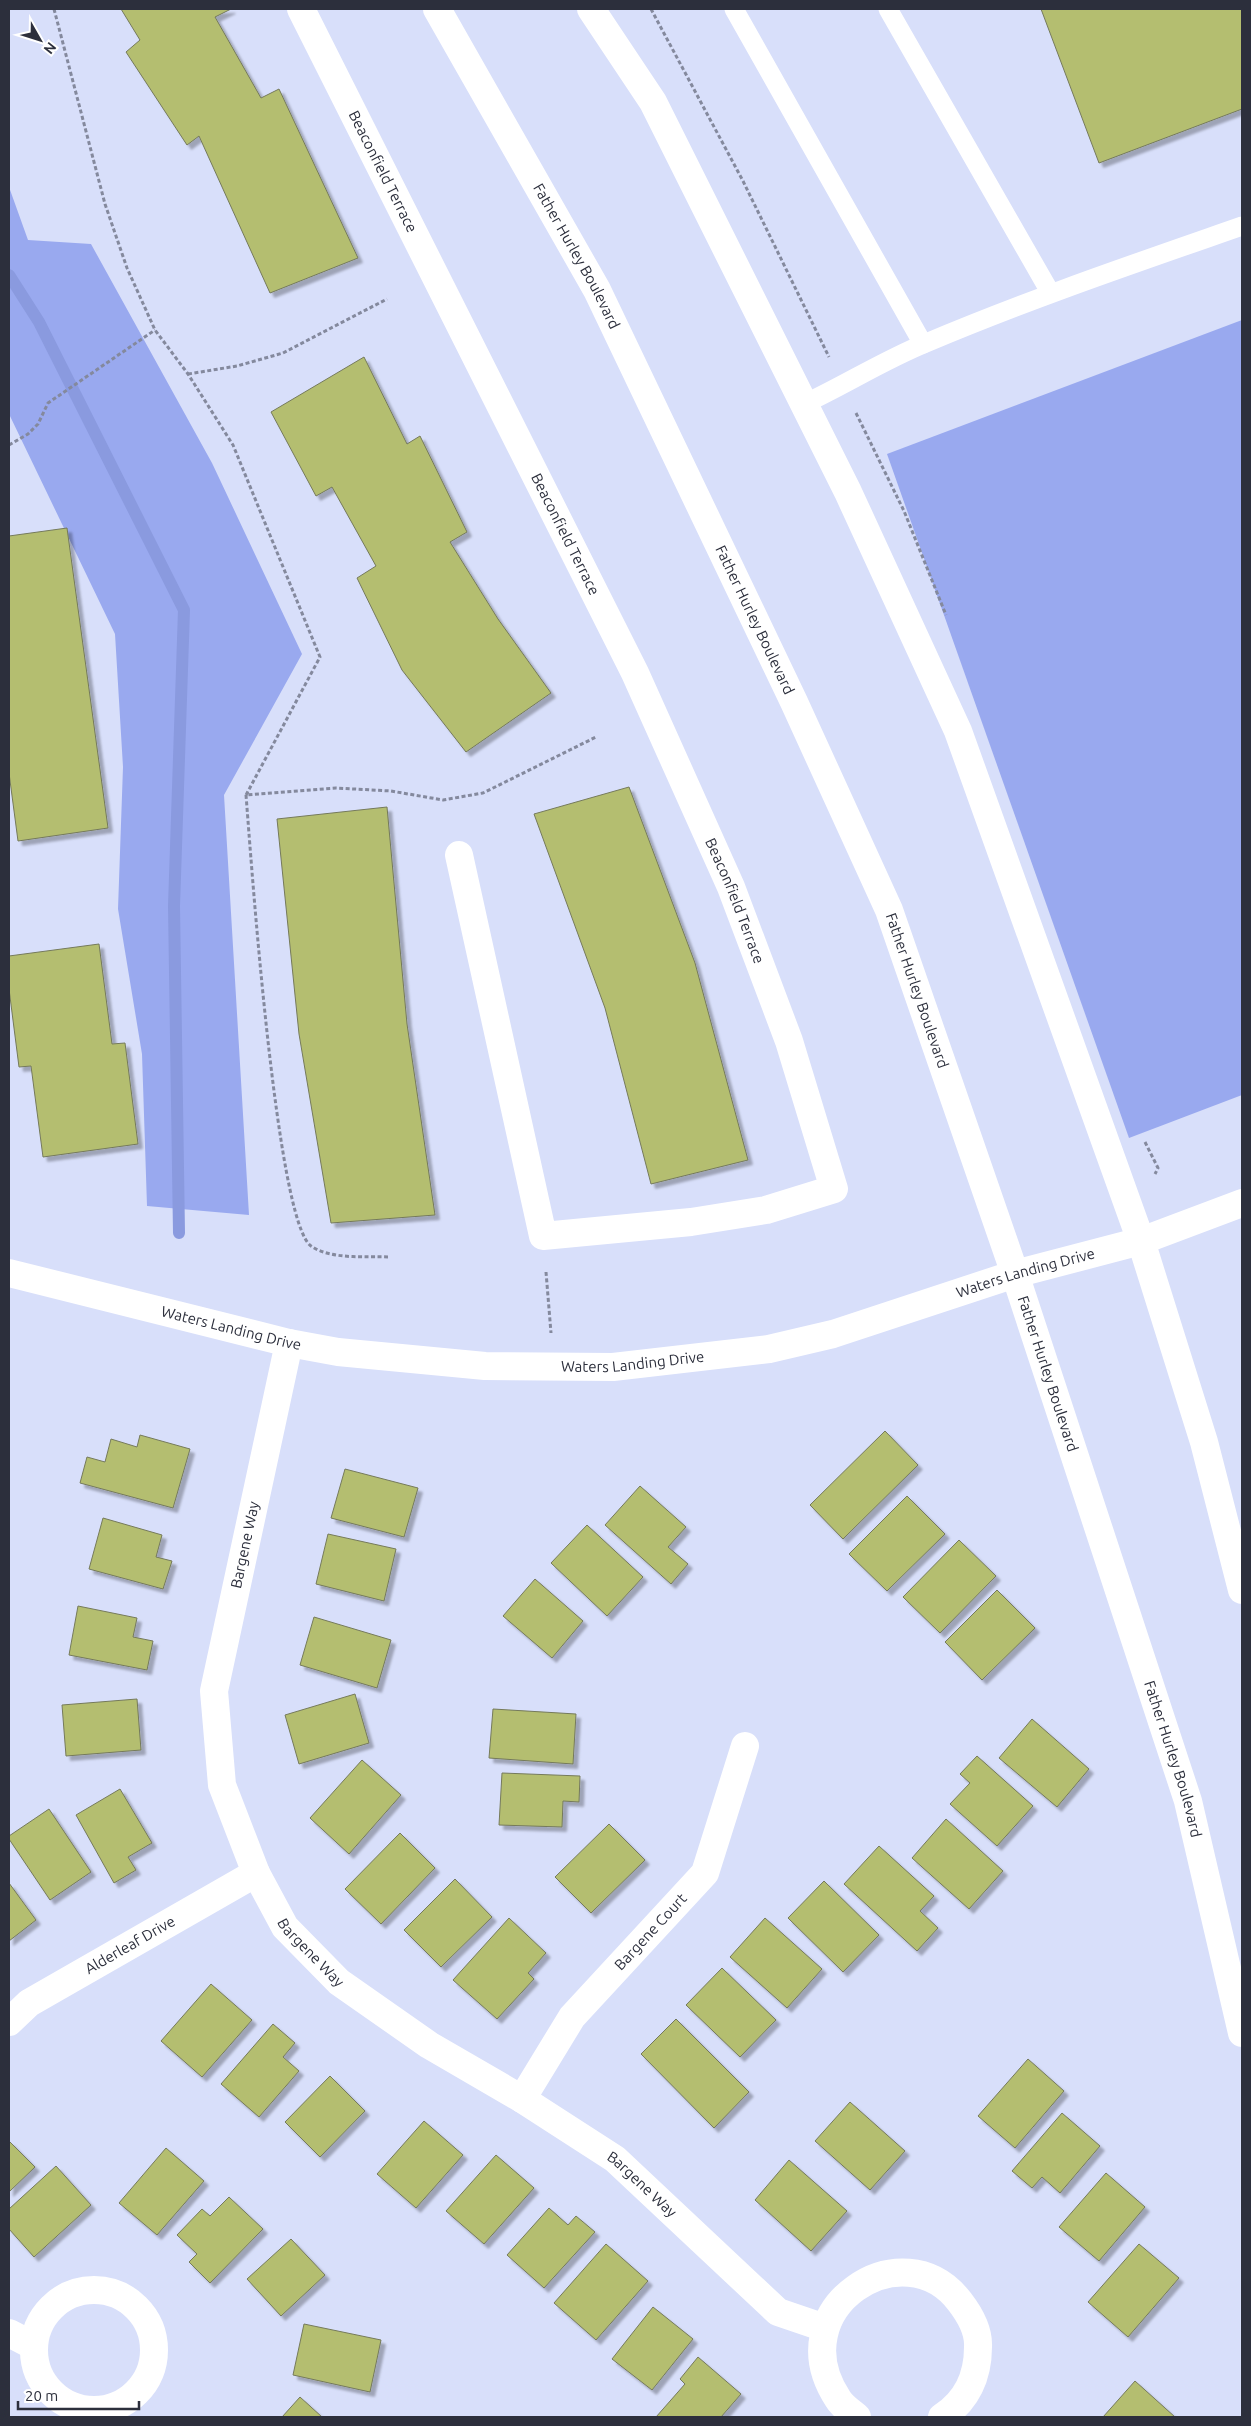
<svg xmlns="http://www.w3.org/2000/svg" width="1251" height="2426" viewBox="0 0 1251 2426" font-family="Ubuntu,sans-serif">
  <defs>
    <filter id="shadow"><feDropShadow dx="4.5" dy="4.5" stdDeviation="1" flood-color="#0004"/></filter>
  </defs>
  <rect width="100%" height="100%" fill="#d8dffa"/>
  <g fill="#99a9ef">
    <polygon points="9,187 28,240 91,244 212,463 302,654 224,795 249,1215 147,1206 142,1054 118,909 123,767 115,634 9,414"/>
    <polygon points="1242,320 1242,1095 1129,1138 887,454"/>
  </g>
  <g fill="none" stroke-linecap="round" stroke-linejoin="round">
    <polyline stroke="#8a9adf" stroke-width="12" points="9,275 39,322 184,610 174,906 179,1233"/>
  </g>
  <g fill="#b4be70" stroke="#757a5b" filter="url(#shadow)">
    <polygon points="121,9 231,9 215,17 261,98 279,89 358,258 270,293 199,136 187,145 126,52 140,40"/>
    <polygon points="1041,9 1242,9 1242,109 1099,163"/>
    <polygon points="364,357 407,444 420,436 467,532 450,542 498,619 551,693 466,752 402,670 357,578 376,566 332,487 316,496 271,412"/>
    <polygon points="67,528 108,828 18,841 9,773 9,536"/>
    <polygon points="629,787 695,963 748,1160 651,1184 605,1008 534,814"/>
    <polygon points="387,807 407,1024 435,1215 331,1223 299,1034 277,819"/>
    <polygon points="99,944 112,1044 125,1043 138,1144 43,1157 31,1066 19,1067 9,989 9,956"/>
    <polygon points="885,1431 918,1465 843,1539 810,1505"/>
    <polygon points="140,1435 190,1449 173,1508 80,1483 87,1457 105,1462 111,1439 137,1447"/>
    <polygon points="345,1469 418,1488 404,1537 331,1518"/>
    <polygon points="640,1486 686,1527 668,1547 688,1564 671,1584 605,1525"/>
    <polygon points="907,1496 945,1534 887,1591 849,1554"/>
    <polygon points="103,1518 162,1535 156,1557 172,1561 163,1589 89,1569"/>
    <polygon points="587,1525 643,1577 607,1616 551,1563"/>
    <polygon points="328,1534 396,1549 384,1601 316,1584"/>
    <polygon points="959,1540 996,1576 940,1633 903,1597"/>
    <polygon points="535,1579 583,1621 552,1658 503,1616"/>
    <polygon points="997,1590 1035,1628 982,1680 945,1642"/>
    <polygon points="78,1606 137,1618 133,1637 153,1641 147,1670 69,1655"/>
    <polygon points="314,1617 391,1640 377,1688 300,1665"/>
    <polygon points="355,1694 369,1743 299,1764 285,1715"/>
    <polygon points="137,1699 141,1750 66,1756 62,1705"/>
    <polygon points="493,1709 576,1714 573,1764 489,1758"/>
    <polygon points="1032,1719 1089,1769 1057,1807 999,1758"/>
    <polygon points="977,1756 1033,1806 997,1846 950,1804 970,1783 960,1774"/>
    <polygon points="362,1760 401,1795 349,1854 310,1818"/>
    <polygon points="502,1773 580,1776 579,1802 563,1801 562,1827 499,1825"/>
    <polygon points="120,1789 152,1843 128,1857 136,1870 114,1883 76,1815"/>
    <polygon points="49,1809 91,1872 50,1900 9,1839 9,1836"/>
    <polygon points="946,1819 1003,1871 969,1909 912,1858"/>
    <polygon points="609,1824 645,1860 591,1913 555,1877"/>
    <polygon points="400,1833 435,1868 381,1924 345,1889"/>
    <polygon points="879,1846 934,1896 920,1911 938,1928 917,1951 844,1884"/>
    <polygon points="455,1879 492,1917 441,1967 404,1930"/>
    <polygon points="824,1881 879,1935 843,1972 788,1918"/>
    <polygon points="9,1883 36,1920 9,1941"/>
    <polygon points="509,1918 546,1953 528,1973 534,1979 497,2019 453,1980"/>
    <polygon points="765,1918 822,1969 787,2008 730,1957"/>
    <polygon points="722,1968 776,2020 740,2057 686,2005"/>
    <polygon points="211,1984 252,2020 202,2077 161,2041"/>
    <polygon points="676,2019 749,2092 714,2128 641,2054"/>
    <polygon points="273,2024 295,2043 283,2057 299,2071 259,2117 221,2084"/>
    <polygon points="1028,2059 1064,2091 1015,2148 978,2116"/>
    <polygon points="330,2076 365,2111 320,2157 285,2122"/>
    <polygon points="850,2102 905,2151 870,2190 815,2141"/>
    <polygon points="1062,2113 1100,2146 1060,2193 1042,2177 1032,2188 1012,2171"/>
    <polygon points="424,2121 463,2155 416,2208 377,2174"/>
    <polygon points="9,2141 35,2167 9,2192"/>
    <polygon points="166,2148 204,2181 157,2235 119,2203"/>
    <polygon points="496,2155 534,2188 484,2244 446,2211"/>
    <polygon points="789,2160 847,2211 811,2251 755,2200"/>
    <polygon points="56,2166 91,2205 34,2257 9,2229 9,2209"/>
    <polygon points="1106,2173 1145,2207 1099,2261 1059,2227"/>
    <polygon points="229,2197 263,2229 210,2283 189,2262 197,2254 177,2235 202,2209 210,2216"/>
    <polygon points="549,2208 568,2225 576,2216 595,2232 544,2288 507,2255"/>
    <polygon points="291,2239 325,2275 281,2316 247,2279"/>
    <polygon points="606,2244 648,2281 596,2340 554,2303"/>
    <polygon points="1139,2244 1179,2278 1128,2337 1088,2302"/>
    <polygon points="653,2307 693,2339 652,2390 612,2359"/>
    <polygon points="304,2324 381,2340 370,2392 293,2375"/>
    <polygon points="698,2357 741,2394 721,2417 656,2417 685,2384 680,2379"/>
    <polygon points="1135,2381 1175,2417 1103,2417"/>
    <polygon points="300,2397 322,2417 282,2417"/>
  </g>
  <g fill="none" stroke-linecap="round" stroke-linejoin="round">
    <g stroke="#84899d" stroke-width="3" stroke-dasharray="4 2.5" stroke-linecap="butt">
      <polyline points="54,9 105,204 127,268 155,330 188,374 233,445 320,657 246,795 336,788 391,791 443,800 483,793 596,737"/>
      <polyline points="651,9 743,181 829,357"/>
      <polyline points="188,374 237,366 283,353 387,299"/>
      <polyline points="856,413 904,511 946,615"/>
      <polyline points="9,445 28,434 38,424 48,403 155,330"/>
      <path d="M246,795C251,857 276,1221 311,1246C331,1260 366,1256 389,1257"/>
      <polyline points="1145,1142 1158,1168 1155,1174"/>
      <polyline points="546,1272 551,1333"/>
    </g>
    <g stroke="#fff" stroke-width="19">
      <polyline points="734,9 923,344"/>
      <polyline points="888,9 1050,292"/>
      <path d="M804,404C845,385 884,360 926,343C1030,299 1136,263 1242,226"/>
    </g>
    <g stroke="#fff" stroke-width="28">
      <path id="s1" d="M301,9L635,673L731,887L789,1041L834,1189L766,1210L691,1222L543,1236L459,855"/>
      <path id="s2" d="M289,1343L214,1691L222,1785L256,1873L285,1927L339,1982L429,2045L522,2099L615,2159L778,2312L825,2328"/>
      <path id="s3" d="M9,2022L29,2003L256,1873"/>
      <path id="s4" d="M522,2099L572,2017L705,1873L745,1746"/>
      <circle cx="94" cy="2350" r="60"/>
      <polyline points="9,2333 34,2346"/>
      <path d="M857,2417C851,2412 842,2406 838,2399C778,2308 904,2227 960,2302C970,2315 979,2330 978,2347C978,2376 967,2401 942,2417"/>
    </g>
    <g stroke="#fff" stroke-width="28">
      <path id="s5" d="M437,9L597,290L794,702L889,910L1015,1274L1188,1801L1242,2033"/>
      <polyline points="591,9 653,102 848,492 958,731 1141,1241 1204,1442 1242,1590"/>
      <path id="s6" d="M9,1273L289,1343L338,1352L485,1366L613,1367L769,1349L833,1334L1015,1274L1141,1241L1242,1203"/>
    </g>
  </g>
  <g text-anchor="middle" stroke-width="4.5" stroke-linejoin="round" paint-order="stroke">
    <g font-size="15" fill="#2c2f3c" stroke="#fff">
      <text dy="5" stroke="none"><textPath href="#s1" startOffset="182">Beaconfield Terrace</textPath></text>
      <text dy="5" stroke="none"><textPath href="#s5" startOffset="284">Father Hurley Boulevard</textPath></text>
      <text dy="5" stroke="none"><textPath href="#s1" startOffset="588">Beaconfield Terrace</textPath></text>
      <text dy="5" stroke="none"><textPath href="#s5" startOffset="689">Father Hurley Boulevard</textPath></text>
      <text dy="5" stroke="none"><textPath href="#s1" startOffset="992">Beaconfield Terrace</textPath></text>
      <text dy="5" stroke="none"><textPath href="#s5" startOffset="1094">Father Hurley Boulevard</textPath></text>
      <text dy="5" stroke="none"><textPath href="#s6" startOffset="1039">Waters Landing Drive</textPath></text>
      <text dy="5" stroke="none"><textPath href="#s6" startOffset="229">Waters Landing Drive</textPath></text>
      <text dy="5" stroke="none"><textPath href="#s6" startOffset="634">Waters Landing Drive</textPath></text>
      <text dy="5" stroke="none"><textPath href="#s5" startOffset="1499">Father Hurley Boulevard</textPath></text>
      <text transform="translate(245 1545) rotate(-78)" y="5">Bargene Way</text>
      <text dy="5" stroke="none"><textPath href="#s5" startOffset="1904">Father Hurley Boulevard</textPath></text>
      <text dy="5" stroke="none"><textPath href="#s4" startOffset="212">Bargene Court</textPath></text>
      <text dy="5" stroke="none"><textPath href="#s3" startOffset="144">Alderleaf Drive</textPath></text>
      <text dy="5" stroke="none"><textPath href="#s2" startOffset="642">Bargene Way</textPath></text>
      <text dy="5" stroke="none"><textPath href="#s2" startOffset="1048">Bargene Way</textPath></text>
    </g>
  </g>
  <rect width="1251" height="2426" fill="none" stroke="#2c2f3c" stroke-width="20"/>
  <g transform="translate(40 40) rotate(129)" stroke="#ffffff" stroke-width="4" paint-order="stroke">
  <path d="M0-4L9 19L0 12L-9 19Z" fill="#2c2f3c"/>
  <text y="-8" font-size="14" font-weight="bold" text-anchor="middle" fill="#2c2f3c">N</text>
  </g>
  <path d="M18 2401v8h121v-8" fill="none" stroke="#2c2f3c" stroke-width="2.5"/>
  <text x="25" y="2401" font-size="15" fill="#2c2f3c" stroke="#ffffff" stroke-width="4" paint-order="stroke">20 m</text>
</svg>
